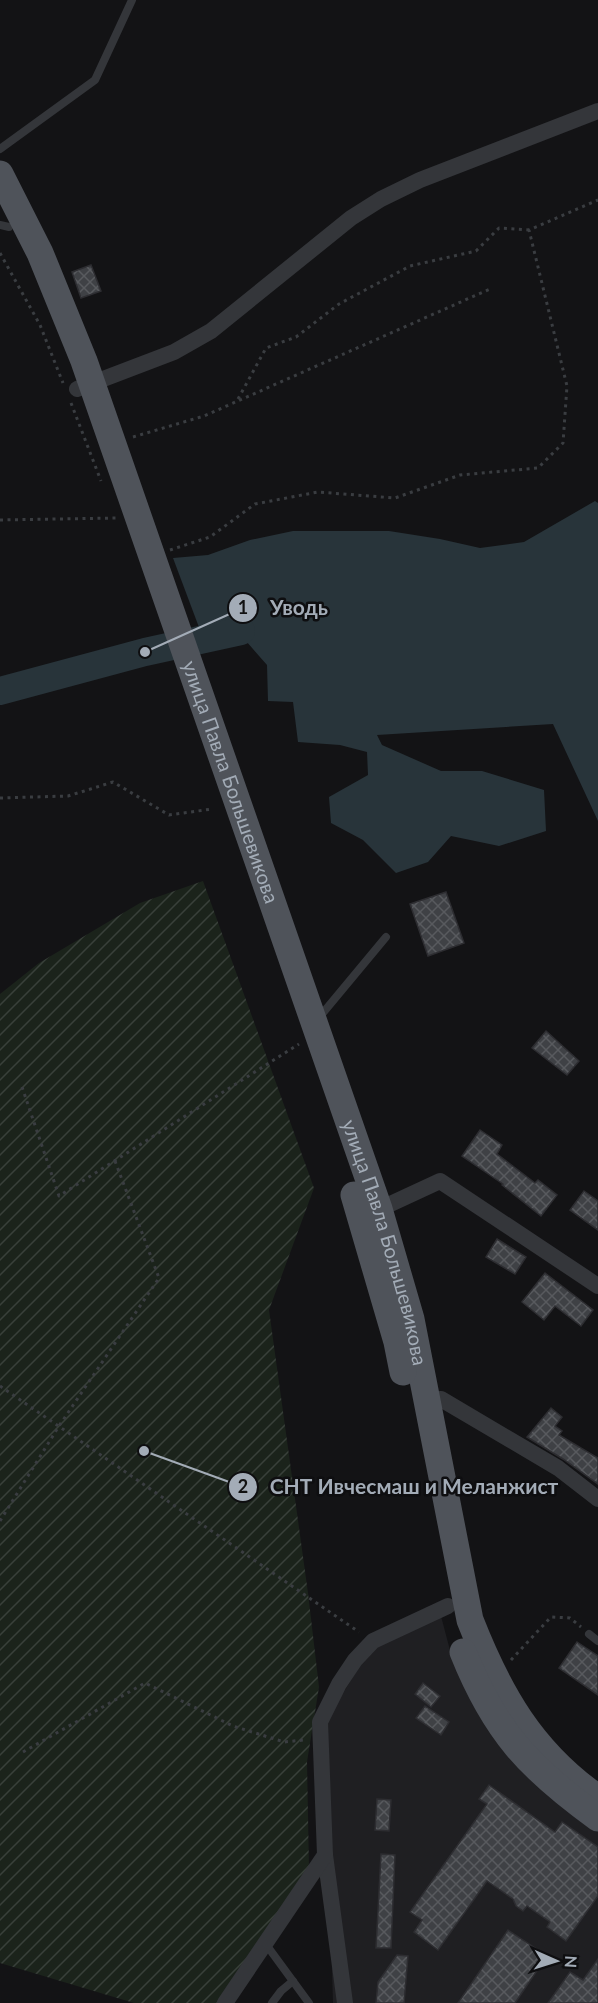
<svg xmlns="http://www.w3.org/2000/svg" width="598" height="2003" viewBox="0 0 598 2003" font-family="Lato,sans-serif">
  <defs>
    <pattern id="garden-furrows" width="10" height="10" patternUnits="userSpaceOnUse" patternTransform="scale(1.5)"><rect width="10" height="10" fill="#1b231b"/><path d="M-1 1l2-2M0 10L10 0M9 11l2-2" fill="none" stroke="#39403a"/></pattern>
    <pattern id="building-cross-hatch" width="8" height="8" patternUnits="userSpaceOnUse" patternTransform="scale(1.5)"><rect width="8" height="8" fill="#3f4145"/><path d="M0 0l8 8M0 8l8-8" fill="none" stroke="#585a5e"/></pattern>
  </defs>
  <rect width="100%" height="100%" fill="#131315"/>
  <polygon fill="#1f1f22" points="441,1616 451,1654 598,1827 598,2003 333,2003 324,1724 374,1643"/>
  <polygon fill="url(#garden-furrows)" points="203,881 314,1188 269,1310 308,1593 319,1687 307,1762 309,1869 218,2003 134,2003 0,1963 0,994 39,963 140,903"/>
  <polygon fill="#28343a" points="595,501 598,503 598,821 553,724 377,735 382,745 441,771 482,771 544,790 546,831 499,846 451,836 428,862 396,873 363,840 331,823 329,797 368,775 367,752 340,745 298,742 293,702 268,701 267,665 246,641 206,646 173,558 208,555 250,540 293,531 389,531 440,539 480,548 524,542"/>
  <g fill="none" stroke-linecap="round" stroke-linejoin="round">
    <polyline stroke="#28343a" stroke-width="28" points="0,691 145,652 241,631"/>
  </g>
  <g fill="url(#building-cross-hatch)" stroke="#2d2d31" stroke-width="1.5">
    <polygon points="91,265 101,291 81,298 72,272"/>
    <polygon points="446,892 464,943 428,956 410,904"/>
    <polygon points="546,1031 579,1061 567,1075 532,1048"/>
    <polygon points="480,1130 502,1145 497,1154 535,1183 538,1180 557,1195 541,1216 502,1185 503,1184 462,1156"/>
    <polygon points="584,1191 598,1201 598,1230 570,1210"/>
    <polygon points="497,1239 526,1257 515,1274 486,1257"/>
    <polygon points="545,1273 593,1310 581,1326 555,1306 544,1320 522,1302"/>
    <polygon points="551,1408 562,1417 555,1426 562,1431 559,1435 598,1458 598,1484 563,1459 527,1437"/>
    <polygon points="577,1642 598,1656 598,1695 559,1668"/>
    <polygon points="423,1683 440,1696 431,1707 415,1694"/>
    <polygon points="425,1706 449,1722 441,1735 416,1718"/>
    <polygon points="489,1785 555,1832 562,1822 598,1847 598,1896 566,1941 547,1927 550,1922 527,1906 523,1911 516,1906 513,1899 487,1881 438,1950 414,1932 422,1920 410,1912 487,1804 479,1799"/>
    <polygon points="377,1799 391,1800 389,1831 375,1830"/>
    <polygon points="381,1854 395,1855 391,1948 376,1948"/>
    <polygon points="508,1930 547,1956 515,2003 458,2003"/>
    <polygon points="397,1955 408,1956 404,2003 376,2003 378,1982"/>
    <polygon points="598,1959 598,2003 548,2003 570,1972 583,1980"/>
  </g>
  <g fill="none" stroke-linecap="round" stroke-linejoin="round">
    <g stroke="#3a3d41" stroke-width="3" stroke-dasharray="3 4.5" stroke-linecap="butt">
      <polyline points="0,253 40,325 63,383"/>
      <polyline points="238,399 266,348 296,337 339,304 410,266 476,251 499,228 529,230"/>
      <polyline points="71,403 101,481"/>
      <polyline points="133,437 204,416 490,289"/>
      <polyline points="0,520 116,518"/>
      <polyline points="170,550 210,537 255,504 318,492 395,498 460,475 538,468 563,443 567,386 529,230 598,200"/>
      <polyline points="0,798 68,796 113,782 169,815 212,809"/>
      <polyline points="22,1087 59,1196 299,1044"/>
      <polyline points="0,1386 359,1632"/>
      <polyline points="0,1521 59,1426 159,1278 115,1161"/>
      <polyline points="511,1660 551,1617 570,1618 581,1627"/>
      <polyline points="23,1752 145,1683 233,1726 284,1742 304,1740"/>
    </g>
    <g stroke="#34363a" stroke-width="8">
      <polyline points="0,149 95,80 132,0"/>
      <polyline points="0,225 9,227"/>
      <polyline points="317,1020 386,937"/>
      <polyline points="589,1634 598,1641"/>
      <polyline points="265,1943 309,2003"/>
      <polyline points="272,2003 281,1991 293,1981"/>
    </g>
    <g stroke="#34363a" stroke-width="16">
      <polyline points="77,389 174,352 211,331 351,218 381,199 420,180 598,111"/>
      <polyline points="371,1213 440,1181 598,1286"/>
      <polyline points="427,1401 441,1399 558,1468 598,1499"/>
      <polyline points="325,1855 345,2003"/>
      <polyline points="225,2003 325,1855 320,1722 339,1684 355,1660 373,1641 448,1606"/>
    </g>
    <g stroke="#4f535a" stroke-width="27">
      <path id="s1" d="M0,174L40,253L84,361L379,1209L411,1319L470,1620C499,1694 532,1752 598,1798"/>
      <polyline points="354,1195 397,1342 403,1372"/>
      <path d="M463,1652C495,1732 529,1768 598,1818"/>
    </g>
  </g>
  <g text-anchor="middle" stroke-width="5" stroke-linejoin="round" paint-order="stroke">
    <g font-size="20" fill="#a3acb7" stroke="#0e0e10">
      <text dy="7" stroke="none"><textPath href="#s1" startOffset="651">улица Павла Большевикова</textPath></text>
      <text dy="7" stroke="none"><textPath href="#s1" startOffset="1137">улица Павла Большевикова</textPath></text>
    </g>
  </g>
  <path fill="none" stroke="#a3acb7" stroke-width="2" d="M145 652L243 608M144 1451L243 1487"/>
  <g fill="#a3acb7" stroke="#0e0e10" stroke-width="2">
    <circle cx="145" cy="652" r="6"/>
    <circle cx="144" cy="1451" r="6"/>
    <circle cx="243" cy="608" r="15"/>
    <circle cx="243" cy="1487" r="15"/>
  </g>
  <g font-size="18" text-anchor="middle" font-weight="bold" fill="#111">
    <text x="243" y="614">1</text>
    <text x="243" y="1493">2</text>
  </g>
  <g font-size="21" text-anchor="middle" font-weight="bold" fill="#a3acb7" stroke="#0e0e10" stroke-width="5" stroke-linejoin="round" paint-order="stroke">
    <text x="299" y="615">Уводь</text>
    <text x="414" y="1494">СНТ Ивчесмаш и Меланжист</text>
  </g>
  <g transform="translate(556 1961) rotate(93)" stroke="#0e0e10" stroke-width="4.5" paint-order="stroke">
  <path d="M0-4.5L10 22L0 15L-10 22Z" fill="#a3acb7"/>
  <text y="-9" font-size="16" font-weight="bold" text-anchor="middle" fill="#a3acb7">N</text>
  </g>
</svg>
